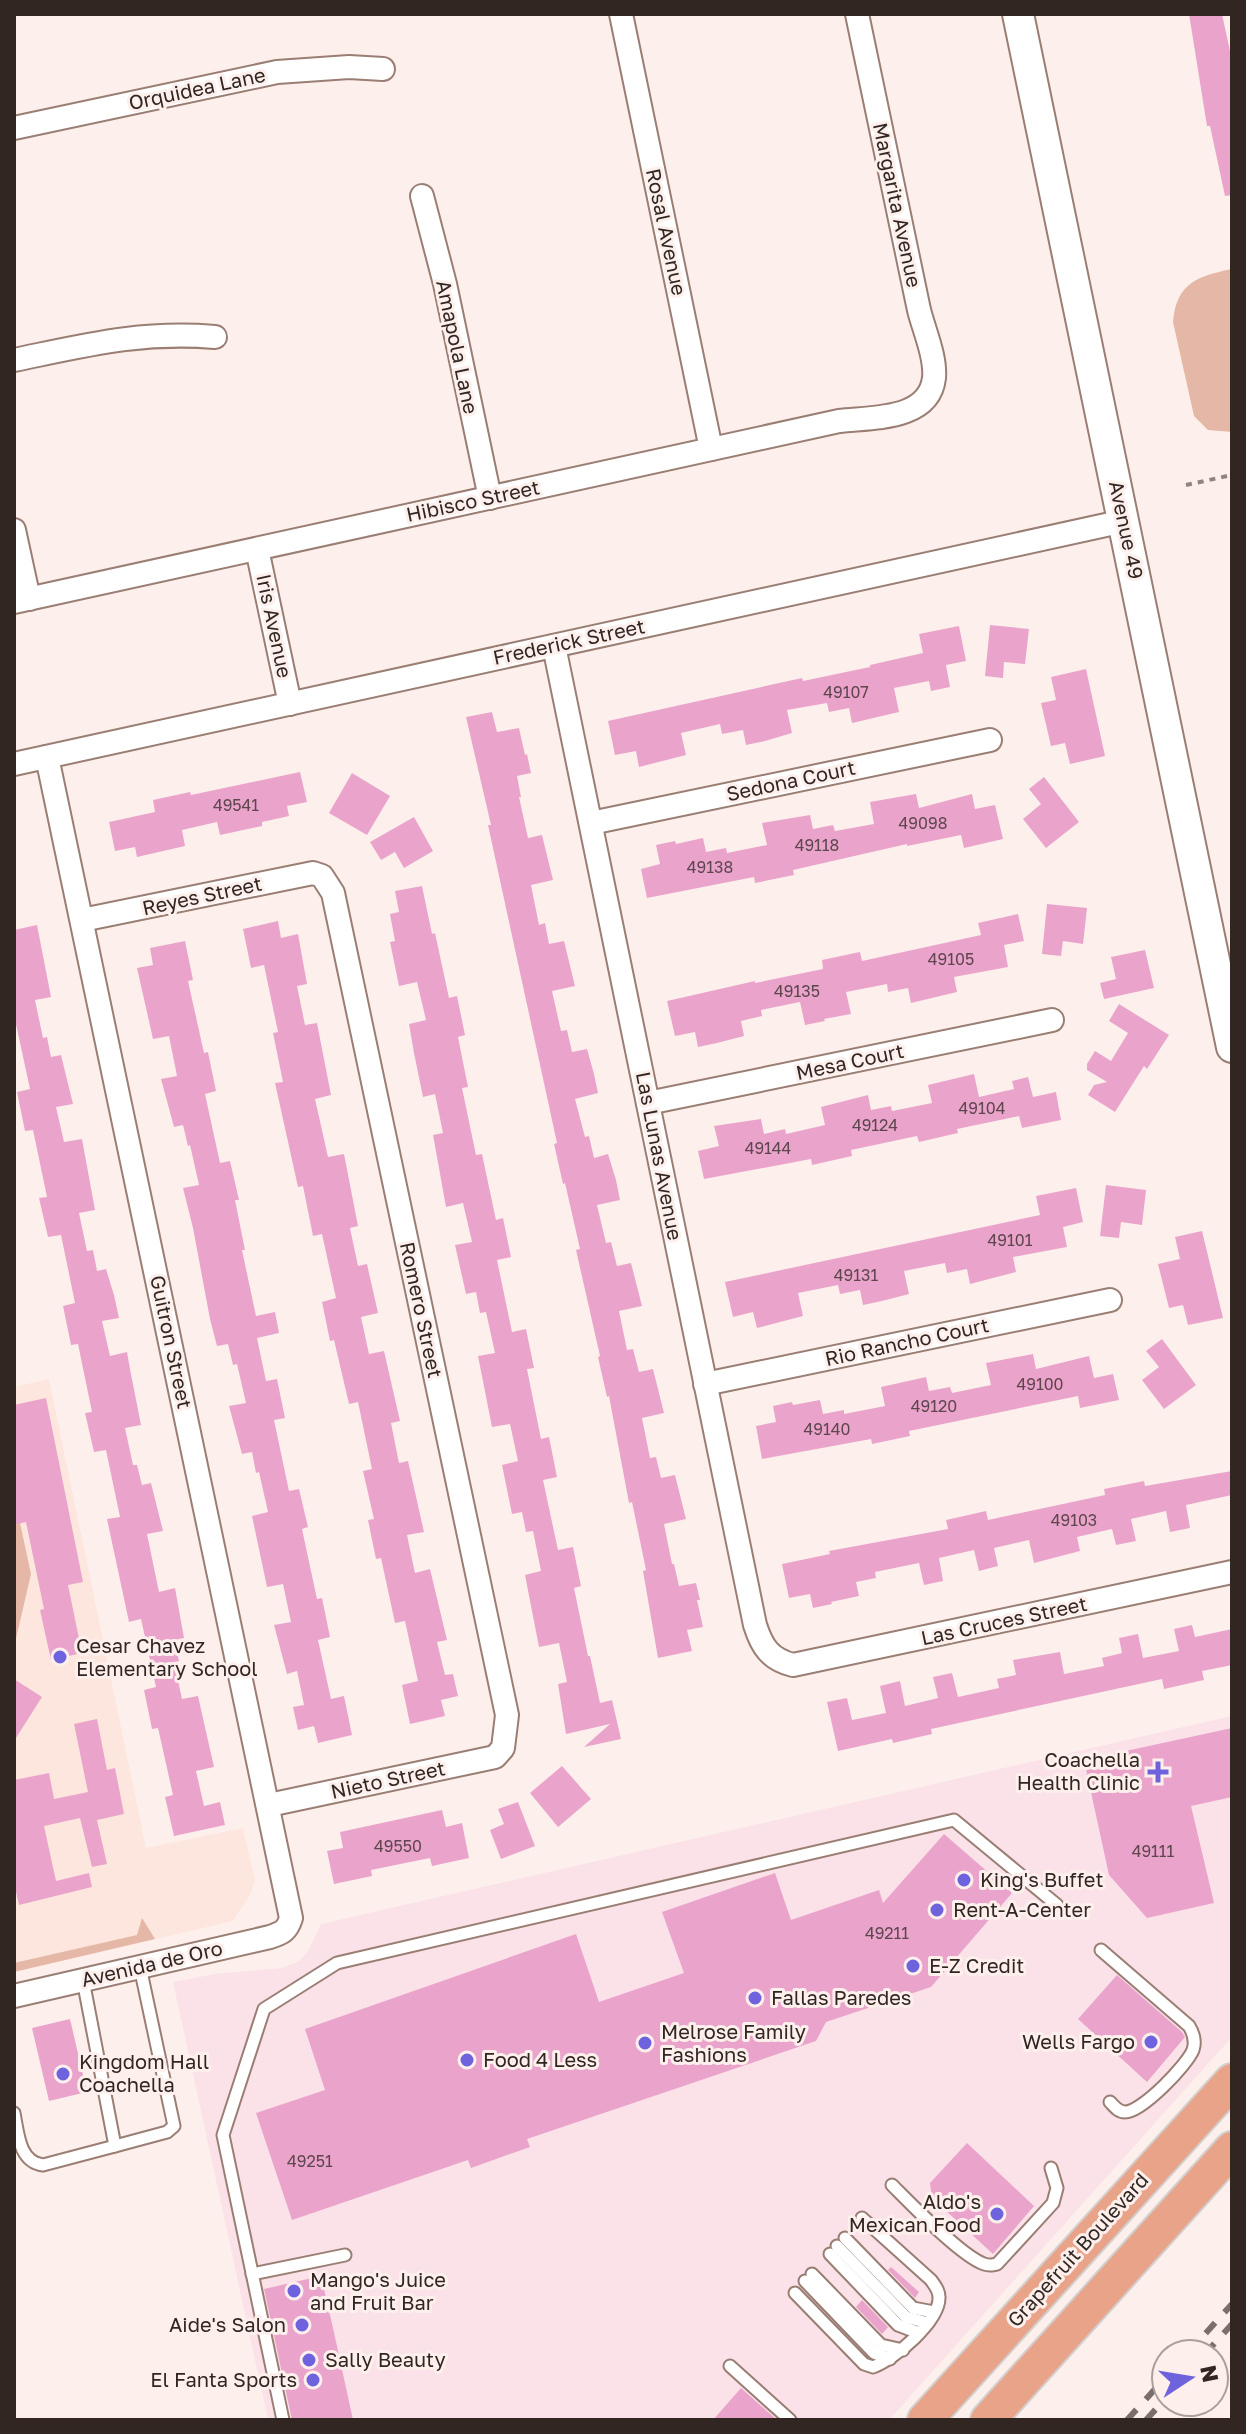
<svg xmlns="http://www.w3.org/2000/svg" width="1246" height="2434" viewBox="0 0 1246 2434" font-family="'Golos Text',sans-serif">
  <rect width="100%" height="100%" fill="#fdf0ec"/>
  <polygon fill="#fbe1e8" points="1232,1716 1232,2037 889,2420 268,2420 173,1982 215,1974 282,1968 299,1961 308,1951 321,1924"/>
  <polygon fill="#fde6dd" points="49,1379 146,1848 243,1828 255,1880 250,1895 233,1921 14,1972 14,1387"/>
  <g fill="#e5b7a6">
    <path d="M1232,269V432L1208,430L1194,416L1173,322C1176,283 1198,276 1232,269Z"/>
    <polygon points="20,1523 31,1574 14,1647 14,1525"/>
    <polygon points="142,1918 155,1939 14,1972 14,1963 137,1935"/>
  </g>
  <g fill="#eaa4cc">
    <polygon points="1189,14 1222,14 1230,51 1232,50 1232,195 1225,196 1210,126 1207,126"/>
    <polygon points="990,625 1029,629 1025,664 1004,662 1003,678 985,676"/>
    <polygon points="959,626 966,661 946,665 950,687 931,691 929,681 894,688 899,712 852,723 849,708 829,712 827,703 787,710 792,733 765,741 746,745 743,730 722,734 720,724 681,733 686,755 639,767 636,751 615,755 608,721 802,678 803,681 870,667 870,665 923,653 919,634"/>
    <polygon points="1086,669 1105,756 1070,764 1065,743 1051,746 1041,703 1056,700 1051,677"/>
    <polygon points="492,712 497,732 519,728 525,755 527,754 531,773 517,776 521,797 519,797 528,838 542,835 553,880 531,885 539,925 545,923 549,944 564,941 575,986 552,991 561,1031 567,1030 572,1052 587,1049 594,1074 598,1093 575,1099 585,1137 589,1136 594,1158 608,1154 616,1180 620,1200 597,1205 606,1243 611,1242 617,1266 631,1263 642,1306 619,1311 627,1350 633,1349 639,1372 653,1369 664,1413 642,1418 650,1458 656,1457 661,1478 675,1475 686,1519 664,1524 672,1564 674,1564 679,1586 696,1583 700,1600 697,1600 703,1627 687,1630 692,1651 658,1658 643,1571 646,1570 632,1502 629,1503 609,1396 607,1397 598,1357 600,1356 576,1250 580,1249 565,1183 563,1184 554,1144 557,1143 488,825 491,825 466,717"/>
    <polygon points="300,772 307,802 287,806 289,816 262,822 262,826 220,835 217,822 182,830 185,846 137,857 135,847 115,851 109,822 155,812 153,800 190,792 191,795"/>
    <polygon points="352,773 390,796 367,835 329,813"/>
    <polygon points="1044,777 1079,822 1046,848 1023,819 1041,804 1029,789"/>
    <polygon points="916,794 919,808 972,794 975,809 995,805 1003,839 964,848 961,835 907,846 907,844 793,870 794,875 755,883 754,877 647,898 641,869 660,864 656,845 675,841 676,844 703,838 706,852 726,848 727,853 767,845 762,823 810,815 813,829 833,825 835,831 874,824 870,802"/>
    <polygon points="414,817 433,851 404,868 395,852 381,860 370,842"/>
    <polygon points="422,886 432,934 435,933 449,998 457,996 465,1035 458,1037 468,1087 462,1088 476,1155 482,1154 496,1220 503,1218 511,1257 497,1260 512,1332 526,1329 534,1368 527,1369 541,1439 549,1437 557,1477 543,1480 558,1550 573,1547 581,1586 574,1588 588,1656 590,1656 600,1703 612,1700 621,1739 584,1747 610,1724 566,1734 558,1684 567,1682 559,1643 539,1647 525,1575 541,1571 533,1531 526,1532 522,1512 512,1514 502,1465 518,1461 510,1424 492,1427 478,1356 495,1353 486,1312 480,1313 476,1292 466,1294 455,1245 472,1242 463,1203 446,1207 433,1135 443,1133 435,1094 423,1097 414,1053 409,1024 426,1020 417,982 399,986 390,942 395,941 390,914 399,912 395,891"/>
    <polygon points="1047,904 1087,908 1083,944 1063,941 1061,956 1042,954"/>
    <polygon points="1018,914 1024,941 1004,945 1008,967 954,977 957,992 911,1003 908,988 888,992 887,984 846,992 851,1014 824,1019 825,1021 805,1025 800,1002 761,1010 762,1016 741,1021 744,1036 717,1043 698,1047 695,1032 675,1036 667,1001 755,981 755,983 823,969 822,960 860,952 862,961 981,935 978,923"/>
    <polygon points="278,921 281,938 298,934 307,984 297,986 305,1025 317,1023 331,1095 315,1099 328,1157 344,1154 358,1226 350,1228 358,1266 367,1264 378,1313 361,1317 369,1354 384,1351 400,1421 391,1423 399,1463 408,1461 424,1532 407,1535 415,1573 430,1569 447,1640 437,1642 445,1675 453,1674 458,1696 441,1700 445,1716 410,1724 402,1685 418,1681 405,1621 395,1623 381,1558 376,1559 368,1520 374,1519 363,1471 372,1469 358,1402 349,1404 334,1340 330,1341 322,1302 336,1298 322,1234 313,1236 303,1186 298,1187 275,1083 283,1082 273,1033 278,1032 264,965 251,968 243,929"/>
    <polygon points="37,925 51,997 35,1000 43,1038 47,1037 51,1057 61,1055 73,1104 56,1107 64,1142 82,1139 95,1210 79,1213 87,1251 93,1250 97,1271 106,1269 114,1295 119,1318 102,1321 110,1356 127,1352 130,1369 141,1425 125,1428 133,1465 137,1465 142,1485 151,1483 163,1531 147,1534 159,1592 175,1588 184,1638 174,1640 179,1661 174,1662 182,1699 198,1696 214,1767 196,1771 204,1806 220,1802 225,1825 174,1836 165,1797 173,1795 158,1728 152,1729 144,1690 156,1687 141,1619 129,1622 107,1519 120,1517 106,1450 94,1452 85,1413 92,1412 78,1344 71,1345 63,1306 75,1303 61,1235 48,1237 39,1198 47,1197 33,1130 25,1131 17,1092 30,1089 14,1015 14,930"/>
    <polygon points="185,941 193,980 188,981 204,1053 208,1052 216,1091 205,1094 220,1163 230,1161 239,1200 235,1200 245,1250 242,1250 256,1316 275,1312 279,1333 257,1338 266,1381 277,1379 285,1418 274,1420 289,1491 299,1489 308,1527 302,1529 317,1599 322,1598 330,1637 318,1640 331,1699 344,1696 352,1735 318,1743 314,1726 298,1730 293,1707 304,1705 297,1671 287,1674 274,1625 291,1622 283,1584 267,1587 252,1516 268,1512 259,1472 256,1473 252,1452 242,1454 229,1406 246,1403 237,1364 233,1365 228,1344 217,1346 210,1319 193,1228 183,1188 199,1185 190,1145 188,1146 183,1125 174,1127 161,1079 177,1076 169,1036 153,1039 137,968 153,965 150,948"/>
    <polygon points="1145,950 1154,988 1104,999 1100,983 1116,979 1111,957"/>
    <polygon points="1119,1004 1169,1035 1147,1069 1144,1066 1115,1112 1088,1095 1094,1085 1107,1082 1087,1070 1087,1064 1095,1051 1111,1061 1128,1033 1109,1021"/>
    <polygon points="974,1074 979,1097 1014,1089 1012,1081 1028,1077 1033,1097 1056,1092 1061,1120 1022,1128 1019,1116 957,1129 958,1133 919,1142 917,1136 851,1150 852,1156 812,1165 811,1159 704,1179 698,1151 719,1146 714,1126 761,1119 764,1134 785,1129 786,1134 825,1125 821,1107 868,1095 871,1110 891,1106 892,1111 932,1103 928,1085"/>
    <polygon points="1106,1185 1146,1190 1142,1225 1121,1222 1119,1238 1100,1236"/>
    <polygon points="1076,1188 1083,1222 1063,1227 1067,1247 1013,1257 1016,1272 970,1284 967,1269 947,1273 945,1263 904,1271 909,1294 882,1301 863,1305 860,1290 840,1294 838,1285 798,1293 803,1316 757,1328 753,1312 733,1317 725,1282 1040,1215 1036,1196"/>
    <polygon points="1202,1231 1223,1318 1188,1325 1183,1305 1169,1308 1158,1264 1180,1259 1175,1237"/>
    <polygon points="1162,1339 1196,1385 1164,1409 1142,1380 1159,1367 1146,1351"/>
    <polygon points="1033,1354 1036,1369 1089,1356 1094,1378 1113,1374 1119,1400 1080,1408 1078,1396 909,1431 910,1436 872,1444 871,1439 762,1459 756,1426 776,1422 773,1406 792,1402 793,1405 820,1400 823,1414 844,1410 844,1414 885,1406 881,1387 926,1377 929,1391 950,1387 952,1393 991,1385 986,1363"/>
    <polygon points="46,1398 83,1582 68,1585 82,1653 51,1660 40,1610 44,1609 26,1522 14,1525 14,1405"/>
    <polygon points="1232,1471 1232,1495 1186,1505 1190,1528 1170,1532 1166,1511 1131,1519 1136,1541 1116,1545 1112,1529 1077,1537 1080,1551 1034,1563 1029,1540 994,1548 998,1566 979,1571 974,1550 939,1558 943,1581 924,1585 919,1563 875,1572 876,1578 856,1582 859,1596 831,1602 832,1604 813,1608 810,1594 789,1598 782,1564 830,1554 829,1551 948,1529 946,1520 986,1511 988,1520 1105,1495 1104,1489 1144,1481 1145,1486"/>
    <polygon points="1192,1625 1195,1637 1232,1629 1232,1665 1202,1671 1204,1680 1164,1689 1162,1679 931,1729 932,1734 893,1743 892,1739 838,1751 827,1702 847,1698 852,1720 886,1713 880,1686 900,1681 905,1706 938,1698 933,1677 952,1673 958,1697 999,1688 997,1679 1016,1675 1013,1660 1060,1652 1064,1674 1104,1666 1102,1658 1122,1653 1119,1638 1138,1634 1143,1658 1179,1651 1174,1629"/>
    <polygon points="14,1679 42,1697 14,1741"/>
    <polygon points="97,1719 107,1770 115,1768 124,1814 97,1820 107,1864 92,1867 80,1818 44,1826 56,1881 89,1873 92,1887 19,1905 14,1883 14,1780 49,1773 54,1799 88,1792 74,1724"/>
    <polygon points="1232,1728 1232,1797 1191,1806 1214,1903 1147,1918 1109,1875 1084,1760"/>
    <polygon points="562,1766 591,1799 558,1827 530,1793"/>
    <polygon points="518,1802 535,1846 501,1859 490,1830 504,1824 498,1809"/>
    <polygon points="442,1810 446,1827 462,1823 469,1858 432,1866 430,1858 371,1870 372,1876 334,1884 327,1851 343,1848 340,1832"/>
    <polygon points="944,1834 1012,1893 931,1987 826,2022 816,2041 527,2139 530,2147 471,2168 468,2160 292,2220 256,2113 325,2090 305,2029 576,1934 599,2002 684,1973 662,1912 775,1873 791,1920 879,1890 883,1903"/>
    <polygon points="1117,1975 1182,2032 1185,2037 1147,2082 1078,2019"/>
    <polygon points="70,2019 87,2092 49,2101 32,2028"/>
    <polygon points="967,2143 1034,2206 993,2254 932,2198 930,2183"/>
    <polygon points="891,2267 919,2292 915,2298 888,2270"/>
    <polygon points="321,2276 333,2328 353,2420 292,2420 264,2289"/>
    <polygon points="862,2300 888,2327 882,2334 856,2307"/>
    <polygon points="741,2388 777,2420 713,2420"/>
  </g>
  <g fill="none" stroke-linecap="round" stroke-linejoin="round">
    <defs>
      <g id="lane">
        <path d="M1101,1950L1189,2026C1194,2034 1196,2041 1193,2050C1187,2065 1142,2112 1125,2112C1118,2112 1115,2107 1110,2102"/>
        <polyline points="83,1980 115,2146 167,2132 174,2126 140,1967"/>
        <path d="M14,2113C18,2133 19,2162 43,2165L115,2146"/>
        <path d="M892,2185C911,2204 961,2256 984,2264C990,2266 991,2265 997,2264L1053,2203L1057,2188L1051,2168"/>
        <polyline points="845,2238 913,2308 934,2312"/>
        <polyline points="837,2246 906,2317 928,2323"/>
        <polyline points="830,2254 898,2325 919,2333"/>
        <polyline points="252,2274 345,2255"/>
        <polyline points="812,2274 881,2345 903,2350"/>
        <polyline points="805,2281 874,2353 890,2359"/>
        <path d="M795,2293L864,2364L873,2367C895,2359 940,2321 939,2297C939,2290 935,2286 931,2280L862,2218"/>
        <polyline points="730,2366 790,2420"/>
        <polyline points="283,2420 223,2135 264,2009 337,1963 954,1820 1057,1905"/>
      </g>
      <g id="street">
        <polyline points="621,14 711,449"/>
        <polyline points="14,128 277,72 349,67 383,69"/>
        <polyline points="422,196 445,284 490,498"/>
        <path d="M14,360C87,345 140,331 215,337"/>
        <polyline points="14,530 29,599"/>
        <polyline points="257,549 290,704"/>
        <path d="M14,602L839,421C871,417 929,421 934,378C936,357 924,330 919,310L857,14"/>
        <path d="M554,646L755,1625C762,1647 770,1659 793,1665L1232,1572"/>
        <polyline points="14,764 1124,521"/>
        <polyline points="591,823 990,740"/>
        <polyline points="82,920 313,873 322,876 333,893 507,1715 503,1748 495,1757 269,1805"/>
        <polyline points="648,1103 1052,1020"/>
        <polyline points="705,1384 1110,1300"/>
        <path d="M14,1996L270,1937C282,1933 287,1931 291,1918L47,757"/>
      </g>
      <polyline id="secondary" points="1018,14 1232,1047"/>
      <g id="primary">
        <polyline points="925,2420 1232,2081"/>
        <polyline points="988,2420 1232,2149"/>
      </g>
    </defs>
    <use href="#lane" stroke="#9a7e74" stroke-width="15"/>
    <use href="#street" stroke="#9a7e74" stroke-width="26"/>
    <use href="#secondary" stroke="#9a7e74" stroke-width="34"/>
    <use href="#primary" stroke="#d2cfce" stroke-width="38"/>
    <polyline stroke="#908480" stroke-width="4" stroke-dasharray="6 6" stroke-linecap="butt" points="1186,485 1232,475"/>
    <use href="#lane" stroke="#fff" stroke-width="11"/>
    <use href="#street" stroke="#fff" stroke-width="22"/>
    <use href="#secondary" stroke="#fff" stroke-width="30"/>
    <use href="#primary" stroke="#e9a389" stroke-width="34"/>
    <g stroke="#7b6f6b" stroke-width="6" stroke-dasharray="14 14" stroke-linecap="butt">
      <polyline points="1187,2354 1232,2304"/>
      <polyline points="1205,2354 1232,2324"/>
      <polyline points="1127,2420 1166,2377"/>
      <polyline points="1146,2420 1166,2398"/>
    </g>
  </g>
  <g fill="#6f62dd" stroke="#fdf0ec" stroke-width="3">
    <circle cx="60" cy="1657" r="8"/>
    <path d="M1154 1760h8v8h8v8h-8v8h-8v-8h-8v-8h8z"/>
    <circle cx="964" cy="1880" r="8"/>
    <circle cx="937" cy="1910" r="8"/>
    <circle cx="913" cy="1966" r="8"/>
    <circle cx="755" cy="1998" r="8"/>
    <circle cx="1151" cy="2042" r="8"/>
    <circle cx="645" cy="2043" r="8"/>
    <circle cx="467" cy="2060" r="8"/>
    <circle cx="63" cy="2074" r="8"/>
    <circle cx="997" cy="2214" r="8"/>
    <circle cx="294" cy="2291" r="8"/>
    <circle cx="302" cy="2325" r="8"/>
    <circle cx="309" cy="2360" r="8"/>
    <circle cx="313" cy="2380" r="8"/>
  </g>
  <g text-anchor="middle" stroke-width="6" stroke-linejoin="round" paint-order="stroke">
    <g font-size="16" fill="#5f464c">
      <text x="846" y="698">49107</text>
      <text x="236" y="811">49541</text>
      <text x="923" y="829">49098</text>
      <text x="817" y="851">49118</text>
      <text x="710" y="873">49138</text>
      <text x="951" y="965">49105</text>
      <text x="797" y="997">49135</text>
      <text x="982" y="1114">49104</text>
      <text x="875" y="1131">49124</text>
      <text x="768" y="1154">49144</text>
      <text x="1010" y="1246">49101</text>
      <text x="856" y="1281">49131</text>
      <text x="1040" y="1390">49100</text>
      <text x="934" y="1412">49120</text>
      <text x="827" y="1435">49140</text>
      <text x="1074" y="1526">49103</text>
      <text x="398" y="1852">49550</text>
      <text x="1153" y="1857">49111</text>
      <text x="887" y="1939">49211</text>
      <text x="310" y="2167">49251</text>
    </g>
    <g font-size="20" fill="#312622" stroke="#fdf0ec">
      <text transform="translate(197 89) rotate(-12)" y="7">Orquidea Lane</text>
      <text transform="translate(897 205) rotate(78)" y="7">Margarita Avenue</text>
      <text transform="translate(666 232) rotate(78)" y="7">Rosal Avenue</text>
      <text transform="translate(457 347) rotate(78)" y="7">Amapola Lane</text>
      <text transform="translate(473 501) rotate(-12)" y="7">Hibisco Street</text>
      <text transform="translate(1126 530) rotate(78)" y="7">Avenue 49</text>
      <text transform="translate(274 626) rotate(78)" y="7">Iris Avenue</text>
      <text transform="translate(569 642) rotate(-12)" y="7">Frederick Street</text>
      <text transform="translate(791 781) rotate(-12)" y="7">Sedona Court</text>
      <text transform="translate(202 896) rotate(-12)" y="7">Reyes Street</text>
      <text transform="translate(850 1062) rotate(-12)" y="7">Mesa Court</text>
      <text transform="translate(659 1156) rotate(79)" y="7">Las Lunas Avenue</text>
      <text transform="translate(421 1310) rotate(78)" y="7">Romero Street</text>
      <text transform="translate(171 1342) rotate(78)" y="7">Guitron Street</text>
      <text transform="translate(907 1342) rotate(-12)" y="7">Rio Rancho Court</text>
      <text transform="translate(1004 1621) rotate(-12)" y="7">Las Cruces Street</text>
      <text transform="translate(388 1780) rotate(-12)" y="7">Nieto Street</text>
      <text transform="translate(152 1964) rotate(-13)" y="7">Avenida de Oro</text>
      <text transform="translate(1078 2250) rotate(-48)" y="7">Grapefruit Boulevard</text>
    </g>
    <g font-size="20" fill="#312622" stroke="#fdf0ec" text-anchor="start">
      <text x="76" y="1653">Cesar Chavez<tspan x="76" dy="23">Elementary School</tspan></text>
      <text x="1140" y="1767" text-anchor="end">Coachella<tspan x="1140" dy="23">Health Clinic</tspan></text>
      <text x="980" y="1887">King's Buffet</text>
      <text x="953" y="1917">Rent-A-Center</text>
      <text x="929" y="1973">E-Z Credit</text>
      <text x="771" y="2005">Fallas Paredes</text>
      <text x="661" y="2039">Melrose Family<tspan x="661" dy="23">Fashions</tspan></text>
      <text x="1135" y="2049" text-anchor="end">Wells Fargo</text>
      <text x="483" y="2067">Food 4 Less</text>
      <text x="79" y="2069">Kingdom Hall<tspan x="79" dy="23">Coachella</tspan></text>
      <text x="981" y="2209" text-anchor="end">Aldo's<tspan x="981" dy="23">Mexican Food</tspan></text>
      <text x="310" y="2287">Mango's Juice<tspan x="310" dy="23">and Fruit Bar</tspan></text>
      <text x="286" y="2332" text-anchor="end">Aide's Salon</text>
      <text x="325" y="2367">Sally Beauty</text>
      <text x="297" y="2387" text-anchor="end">El Fanta Sports</text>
    </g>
  </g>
  <rect width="1246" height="2434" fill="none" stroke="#312622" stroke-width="32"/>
  <g transform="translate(1190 2378) rotate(78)"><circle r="38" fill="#fdf0ec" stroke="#ab9f9b" stroke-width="2"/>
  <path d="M0-6L14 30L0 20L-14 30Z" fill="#6f62dd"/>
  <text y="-12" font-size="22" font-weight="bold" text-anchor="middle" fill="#312622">N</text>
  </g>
</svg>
